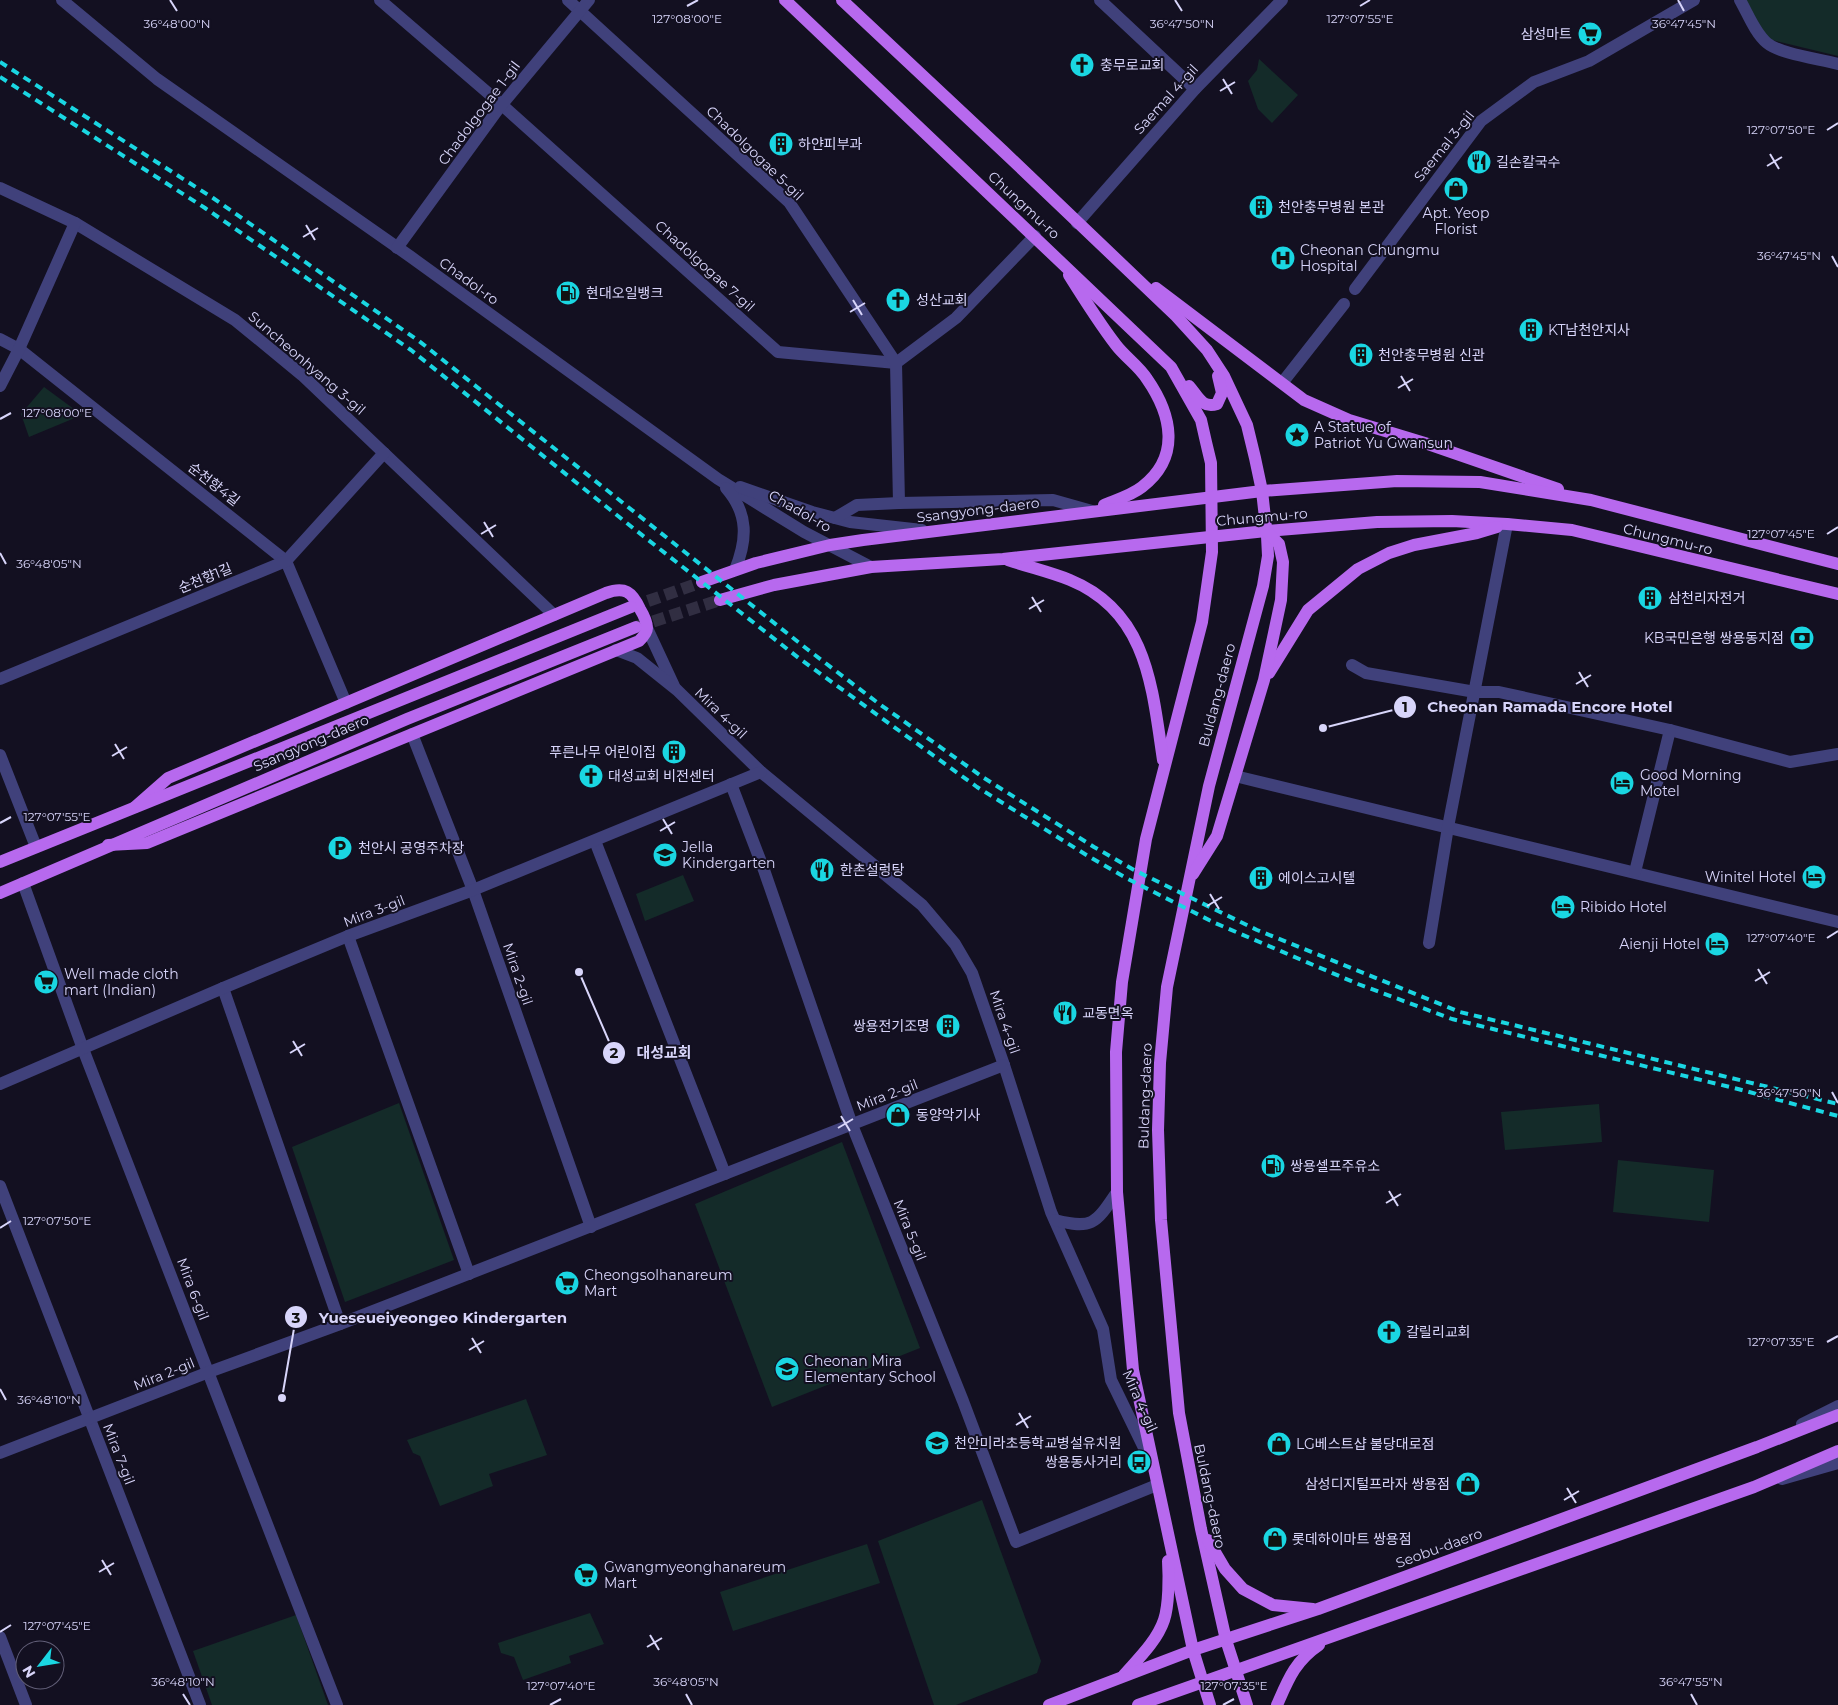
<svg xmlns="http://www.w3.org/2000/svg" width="1838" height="1705" viewBox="0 0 1838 1705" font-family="Montserrat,'Noto Sans KR',sans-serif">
  <rect width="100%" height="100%" fill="#131021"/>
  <g fill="#142b29">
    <polygon points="1740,0 1838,0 1838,56 1768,39"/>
    <polygon points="1259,59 1298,95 1272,123 1258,109 1248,81 1257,70"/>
    <polygon points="44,387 82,415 29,437 21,414"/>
    <polygon points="683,875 694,901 645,921 636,894"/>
    <polygon points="399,1103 454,1260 345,1302 292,1147"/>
    <polygon points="1599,1104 1602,1142 1505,1150 1501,1112"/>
    <polygon points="842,1142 920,1348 772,1407 695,1204"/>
    <polygon points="1618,1160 1714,1170 1709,1222 1613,1212"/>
    <polygon points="526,1399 547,1455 489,1474 493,1486 440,1506 420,1456 413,1453 407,1440"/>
    <polygon points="982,1500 1041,1661 1037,1673 956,1705 934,1705 878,1541"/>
    <polygon points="867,1544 880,1583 733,1631 720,1592"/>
    <polygon points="590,1613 604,1644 569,1656 571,1663 523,1680 514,1657 501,1653 498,1643"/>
    <polygon points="296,1615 328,1705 212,1705 193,1651"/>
  </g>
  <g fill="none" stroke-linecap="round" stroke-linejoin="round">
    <g stroke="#312e42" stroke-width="12" stroke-dasharray="12 6" stroke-linecap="butt">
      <polyline points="631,607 702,582"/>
      <polyline points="636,627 720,600"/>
    </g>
    <g stroke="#40417b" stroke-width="12">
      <polyline points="62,0 157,79 411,257 718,479 804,532 871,567"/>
      <polyline points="380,0 502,105 778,352 896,363 956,318 1035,236"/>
      <polyline points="568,0 789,202 896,363 899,503"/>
      <polyline points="1100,0 1195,89"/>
      <path d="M1740,0C1748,14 1755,33 1767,43C1780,54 1820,59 1838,64"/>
      <polyline points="0,188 75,223 235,320 302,375 554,615"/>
      <polyline points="1077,223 1195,89 1282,0"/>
      <polyline points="397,248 499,108 589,0"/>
      <polyline points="1355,289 1481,121 1534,82 1589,61 1694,0"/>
      <polyline points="0,339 19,349 286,561 346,703"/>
      <polyline points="1282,383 1344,304"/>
      <polyline points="0,386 19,349 75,223"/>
      <polyline points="740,487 812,512 850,522 922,530"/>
      <path d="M726,488C749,514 747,540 735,570"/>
      <polyline points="835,518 857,505 899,503 1053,500 1092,511"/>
      <polyline points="647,628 674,686"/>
      <polyline points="616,650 637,658 677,690 761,772 922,905 955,944 972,973 1004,1065 1051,1212 1103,1329 1111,1380 1150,1460"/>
      <polyline points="1352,665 1366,673 1475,692 1499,692 1670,730 1790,762 1838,754"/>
      <polyline points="0,679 286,561 384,453"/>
      <polyline points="412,734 473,890 591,1227"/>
      <polyline points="0,755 36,847"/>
      <polyline points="1235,776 1838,922"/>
      <polyline points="731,784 764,870 852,1125 963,1401 1016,1542 1157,1485"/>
      <polyline points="595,841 725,1174"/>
      <polyline points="1635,872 1670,730"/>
      <polyline points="23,883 83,1049 337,1705"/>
      <polyline points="348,936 469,1274"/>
      <polyline points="1429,943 1448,827 1507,524"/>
      <polyline points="223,988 340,1324"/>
      <polyline points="0,1084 223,988 348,936 473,890 761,772"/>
      <polyline points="0,1186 200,1705"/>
      <path d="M1055,1220C1093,1230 1096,1223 1117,1192"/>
      <polyline points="1802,1424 1838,1406"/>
      <polyline points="0,1453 209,1372 340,1324 1004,1065"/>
      <polyline points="1782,1479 1838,1463"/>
      <polyline points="0,1637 26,1705"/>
    </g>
    <g stroke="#b769ee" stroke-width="12">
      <polyline points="785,0 1171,367 1201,420 1206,442 1211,463 1212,552 1202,622 1146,839 1122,982 1116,1052 1117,1192 1133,1370 1193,1650 1210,1705"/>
      <polyline points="842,0 1003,151 1176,316 1207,350 1224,376 1247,425 1255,458 1262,491 1267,536 1268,556 1263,586 1209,786 1167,987 1160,1063 1158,1130 1161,1220 1179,1413 1201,1529 1226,1640 1247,1705"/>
      <path d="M1069,275C1084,299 1099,323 1116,345C1125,357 1139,366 1147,379C1172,415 1181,457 1142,487C1132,495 1116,500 1104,505"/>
      <polyline points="1156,288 1304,400 1349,420 1428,444 1558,489"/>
      <path d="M1189,386C1198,396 1202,409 1217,404L1222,393L1218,376"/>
      <path d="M1008,560C1028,567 1050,572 1070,580C1148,612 1152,688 1163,760"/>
      <polyline points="702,582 756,563 830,545 863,540 1262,491 1397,481 1480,482 1591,500 1838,564"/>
      <polyline points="720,600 774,585 871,567 1003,559 1266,531 1377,522 1452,521 1507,524 1572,530 1838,594"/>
      <polyline points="1269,673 1308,610 1358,569 1389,553 1414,545 1477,533 1497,527"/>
      <path d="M108,845L147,843L639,641C642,638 647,633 647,628C647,622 643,614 640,609C632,592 625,586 606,593L168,778L135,807"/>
      <polyline points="0,862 631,607"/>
      <polyline points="1193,874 1217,836 1264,680 1281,600 1283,562 1279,544 1266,531"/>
      <polyline points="0,893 407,719 636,627"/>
      <polyline points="1208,1540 1225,1569 1243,1589 1273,1605 1313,1609"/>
      <path d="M1124,1675C1138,1659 1157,1641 1164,1620C1169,1605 1169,1577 1168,1561"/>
      <polyline points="1049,1705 1193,1650 1318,1609 1757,1447 1838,1415"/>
      <polyline points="1138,1705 1754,1487 1838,1451"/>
      <path d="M1277,1705C1288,1680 1295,1661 1319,1645"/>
    </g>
    <g stroke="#1ad6e2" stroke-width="4" stroke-dasharray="8 6" stroke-linecap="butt">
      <polyline points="0,62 213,198 419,341 807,649 878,703 984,778 1094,847 1134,870 1257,930 1460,1012 1838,1104"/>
      <polyline points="0,77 205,208 411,350 633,528 800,659 977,787 1088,856 1128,879 1215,923 1358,984 1452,1019 1738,1089 1838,1116"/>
    </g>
  </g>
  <path fill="none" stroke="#d8d5fa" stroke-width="2" d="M170,0L177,11M1175,0L1182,11M1678,0L1684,11M687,6L698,0M1360,6L1370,0M1223,79L1232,94M1220,91L1235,82M1827,130L1838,123M1770,154L1779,169M1767,166L1782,157M306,225L315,240M303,237L318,228M1832,256L1838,267M853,300L862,315M850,312L865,303M1401,376L1410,391M1398,388L1413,379M0,419L11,413M484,522L493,537M481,534L496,525M1827,534L1838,527M0,553L6,564M1032,597L1041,612M1029,609L1044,600M1579,672L1588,687M1576,684L1591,675M115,744L124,759M112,756L127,747M663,819L672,834M0,823L11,817M660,831L675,822M1210,894L1219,909M1207,906L1222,897M1827,938L1838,931M1758,969L1767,984M1755,981L1770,972M293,1041L302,1056M290,1053L305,1044M1832,1092L1838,1103M841,1116L850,1131M838,1128L853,1119M1389,1191L1398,1206M1386,1203L1401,1194M0,1228L11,1221M472,1338L481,1353M1827,1342L1838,1336M469,1350L484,1341M0,1389L6,1400M1019,1413L1028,1428M1016,1425L1031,1416M1567,1488L1576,1503M1564,1500L1579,1491M102,1560L111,1575M99,1572L114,1563M0,1632L11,1625M650,1635L659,1650M647,1647L662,1638M183,1694L190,1705M686,1694L692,1705M1691,1694L1697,1705M550,1705L561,1699M1223,1705L1234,1699"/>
  <defs>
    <symbol id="supermarket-disc" viewBox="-11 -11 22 22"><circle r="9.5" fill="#1ad6e2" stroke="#131021"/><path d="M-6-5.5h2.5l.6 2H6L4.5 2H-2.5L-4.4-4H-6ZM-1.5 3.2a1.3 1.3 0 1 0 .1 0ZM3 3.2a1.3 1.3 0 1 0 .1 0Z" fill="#111"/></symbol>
    <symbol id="church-disc" viewBox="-11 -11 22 22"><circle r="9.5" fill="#1ad6e2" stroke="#131021"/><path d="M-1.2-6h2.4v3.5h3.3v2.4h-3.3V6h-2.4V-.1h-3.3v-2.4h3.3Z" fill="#111"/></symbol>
    <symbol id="building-disc" viewBox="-11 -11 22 22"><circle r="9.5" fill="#1ad6e2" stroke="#131021"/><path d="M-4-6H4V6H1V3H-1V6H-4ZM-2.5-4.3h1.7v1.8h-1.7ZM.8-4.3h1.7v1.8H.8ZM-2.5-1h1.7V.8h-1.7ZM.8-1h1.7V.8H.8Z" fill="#111"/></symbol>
    <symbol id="restaurant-disc" viewBox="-11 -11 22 22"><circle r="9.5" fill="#1ad6e2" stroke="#131021"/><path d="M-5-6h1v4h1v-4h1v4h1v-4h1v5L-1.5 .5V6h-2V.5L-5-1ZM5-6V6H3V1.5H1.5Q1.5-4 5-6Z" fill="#111"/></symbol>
    <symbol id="shop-disc" viewBox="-11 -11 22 22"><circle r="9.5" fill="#1ad6e2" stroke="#131021"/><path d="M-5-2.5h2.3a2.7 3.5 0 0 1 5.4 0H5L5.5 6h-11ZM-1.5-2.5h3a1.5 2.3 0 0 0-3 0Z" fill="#111"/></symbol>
    <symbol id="hospital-disc" viewBox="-11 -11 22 22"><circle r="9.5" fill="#1ad6e2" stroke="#131021"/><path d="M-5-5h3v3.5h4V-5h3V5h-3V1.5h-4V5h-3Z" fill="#111"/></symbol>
    <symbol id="fuel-disc" viewBox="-11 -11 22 22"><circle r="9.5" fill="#1ad6e2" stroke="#131021"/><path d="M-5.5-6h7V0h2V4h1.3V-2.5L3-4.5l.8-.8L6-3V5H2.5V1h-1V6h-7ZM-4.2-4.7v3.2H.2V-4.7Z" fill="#111"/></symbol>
    <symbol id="sight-disc" viewBox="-11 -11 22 22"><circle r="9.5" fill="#1ad6e2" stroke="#131021"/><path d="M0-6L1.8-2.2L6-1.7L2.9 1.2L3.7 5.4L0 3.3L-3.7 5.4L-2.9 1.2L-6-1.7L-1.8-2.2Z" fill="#111"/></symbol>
    <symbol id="bank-disc" viewBox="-11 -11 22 22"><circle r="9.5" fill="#1ad6e2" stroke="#131021"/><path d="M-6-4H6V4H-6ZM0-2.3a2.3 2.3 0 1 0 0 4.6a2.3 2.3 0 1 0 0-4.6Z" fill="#111"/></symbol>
    <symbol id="hotel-disc" viewBox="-11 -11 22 22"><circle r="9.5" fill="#1ad6e2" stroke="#131021"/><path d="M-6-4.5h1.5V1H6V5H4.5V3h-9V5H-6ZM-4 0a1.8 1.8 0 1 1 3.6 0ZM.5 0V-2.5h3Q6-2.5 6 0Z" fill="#111"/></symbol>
    <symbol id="parking-disc" viewBox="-11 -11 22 22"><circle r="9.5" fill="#1ad6e2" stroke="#131021"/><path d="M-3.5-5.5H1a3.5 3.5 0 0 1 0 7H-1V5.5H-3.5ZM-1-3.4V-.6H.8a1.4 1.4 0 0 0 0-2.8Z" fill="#111"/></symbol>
    <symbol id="school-disc" viewBox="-11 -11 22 22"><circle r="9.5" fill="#1ad6e2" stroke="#131021"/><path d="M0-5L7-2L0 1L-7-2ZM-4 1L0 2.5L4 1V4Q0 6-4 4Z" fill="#111"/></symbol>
    <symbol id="bus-disc" viewBox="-11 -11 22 22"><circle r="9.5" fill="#1ad6e2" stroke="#131021"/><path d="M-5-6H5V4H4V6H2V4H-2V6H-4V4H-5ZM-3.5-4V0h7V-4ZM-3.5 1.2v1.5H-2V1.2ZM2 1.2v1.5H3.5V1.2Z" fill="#111"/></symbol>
  </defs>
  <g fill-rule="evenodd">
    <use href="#supermarket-disc" x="1576" y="20" width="28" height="28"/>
    <use href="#church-disc" x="1068" y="51" width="28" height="28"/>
    <use href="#building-disc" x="767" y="130" width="28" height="28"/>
    <use href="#restaurant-disc" x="1465" y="148" width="28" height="28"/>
    <use href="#shop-disc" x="1442" y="175" width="28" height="28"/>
    <use href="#building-disc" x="1247" y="193" width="28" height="28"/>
    <use href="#hospital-disc" x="1269" y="244" width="28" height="28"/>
    <use href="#fuel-disc" x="554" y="279" width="28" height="28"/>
    <use href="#church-disc" x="884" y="286" width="28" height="28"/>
    <use href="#building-disc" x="1517" y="316" width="28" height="28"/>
    <use href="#building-disc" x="1347" y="341" width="28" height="28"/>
    <use href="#sight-disc" x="1283" y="421" width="28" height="28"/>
    <use href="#building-disc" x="1636" y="584" width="28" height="28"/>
    <use href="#bank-disc" x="1788" y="624" width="28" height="28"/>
    <use href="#building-disc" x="660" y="738" width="28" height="28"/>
    <use href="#church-disc" x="577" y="762" width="28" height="28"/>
    <use href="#hotel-disc" x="1608" y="769" width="28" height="28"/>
    <use href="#parking-disc" x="326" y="834" width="28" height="28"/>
    <use href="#school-disc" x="651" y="841" width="28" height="28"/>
    <use href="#restaurant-disc" x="808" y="856" width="28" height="28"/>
    <use href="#hotel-disc" x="1800" y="863" width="28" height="28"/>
    <use href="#building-disc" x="1247" y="864" width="28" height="28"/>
    <use href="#hotel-disc" x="1549" y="893" width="28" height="28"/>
    <use href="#hotel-disc" x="1703" y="930" width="28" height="28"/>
    <use href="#supermarket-disc" x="32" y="968" width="28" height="28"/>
    <use href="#restaurant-disc" x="1051" y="999" width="28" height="28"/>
    <use href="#building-disc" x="934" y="1012" width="28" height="28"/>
    <use href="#shop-disc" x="884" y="1101" width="28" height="28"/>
    <use href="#fuel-disc" x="1259" y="1152" width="28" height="28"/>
    <use href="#supermarket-disc" x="553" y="1269" width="28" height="28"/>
    <use href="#church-disc" x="1375" y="1318" width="28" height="28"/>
    <use href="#school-disc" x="773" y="1355" width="28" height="28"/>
    <use href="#school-disc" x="923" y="1429" width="28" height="28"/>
    <use href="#shop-disc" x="1265" y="1430" width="28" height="28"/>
    <use href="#bus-disc" x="1125" y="1448" width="28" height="28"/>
    <use href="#shop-disc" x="1454" y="1470" width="28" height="28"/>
    <use href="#shop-disc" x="1261" y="1525" width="28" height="28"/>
    <use href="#supermarket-disc" x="572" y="1561" width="28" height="28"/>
  </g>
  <g text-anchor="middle" stroke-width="4" stroke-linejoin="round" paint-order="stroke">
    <g font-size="14" fill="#d8d5fa" stroke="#131021" text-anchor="start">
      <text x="1572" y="39" text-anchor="end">삼성마트</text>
      <text x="1100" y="70">충무로교회</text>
      <text x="798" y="149">하얀피부과</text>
      <text x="1496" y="167">길손칼국수</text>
      <text x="1278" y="212">천안충무병원 본관</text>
      <text x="1456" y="218" text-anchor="middle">Apt. Yeop<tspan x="1456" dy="16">Florist</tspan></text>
      <text x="1300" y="255">Cheonan Chungmu<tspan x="1300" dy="16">Hospital</tspan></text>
      <text x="586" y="298">현대오일뱅크</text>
      <text x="916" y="305">성산교회</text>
      <text x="1548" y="335">KT남천안지사</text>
      <text x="1378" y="360">천안충무병원 신관</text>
      <text x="1314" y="432">A Statue of<tspan x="1314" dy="16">Patriot Yu Gwansun</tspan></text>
      <text x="1668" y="603">삼천리자전거</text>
      <text x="1784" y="643" text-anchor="end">KB국민은행 쌍용동지점</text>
      <text x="656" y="757" text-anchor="end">푸른나무 어린이집</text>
      <text x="1640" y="780">Good Morning<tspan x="1640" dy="16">Motel</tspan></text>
      <text x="608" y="781">대성교회 비전센터</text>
      <text x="682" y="852">Jella<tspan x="682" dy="16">Kindergarten</tspan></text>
      <text x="358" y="853">천안시 공영주차장</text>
      <text x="840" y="875">한촌설렁탕</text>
      <text x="1796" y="882" text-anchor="end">Winitel Hotel</text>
      <text x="1278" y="883">에이스고시텔</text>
      <text x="1580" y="912">Ribido Hotel</text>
      <text x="1700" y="949" text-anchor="end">Aienji Hotel</text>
      <text x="64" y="979">Well made cloth<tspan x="64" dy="16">mart (Indian)</tspan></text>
      <text x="1082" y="1018">교동면옥</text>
      <text x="930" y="1031" text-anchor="end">쌍용전기조명</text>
      <text x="916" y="1120">동양악기사</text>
      <text x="1290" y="1171">쌍용셀프주유소</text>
      <text x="584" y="1280">Cheongsolhanareum<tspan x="584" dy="16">Mart</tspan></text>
      <text x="1406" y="1337">갈릴리교회</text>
      <text x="804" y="1366">Cheonan Mira<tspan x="804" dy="16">Elementary School</tspan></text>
      <text x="954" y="1448">천안미라초등학교병설유치원</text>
      <text x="1296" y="1449">LG베스트샵 불당대로점</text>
      <text x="1122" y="1467" text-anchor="end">쌍용동사거리</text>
      <text x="1450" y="1489" text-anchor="end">삼성디지털프라자 쌍용점</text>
      <text x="1292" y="1544">롯데하이마트 쌍용점</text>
      <text x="604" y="1572">Gwangmyeonghanareum<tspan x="604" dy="16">Mart</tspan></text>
    </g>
    <g font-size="14" fill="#d8d5fa" stroke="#131021">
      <text transform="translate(1166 99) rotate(-48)" y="5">Saemal 4-gil</text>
      <text transform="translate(479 113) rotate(-53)" y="5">Chadolgogae 1-gil</text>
      <text transform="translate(1444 146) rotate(-51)" y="5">Saemal 3-gil</text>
      <text transform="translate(755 153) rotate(44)" y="5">Chadolgogae 5-gil</text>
      <text transform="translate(1024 205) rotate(43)" y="5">Chungmu-ro</text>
      <text transform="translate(705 266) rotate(42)" y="5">Chadolgogae 7-gil</text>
      <text transform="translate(469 281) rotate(36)" y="5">Chadol-ro</text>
      <text transform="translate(307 363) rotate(41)" y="5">Suncheonhyang 3-gil</text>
      <text transform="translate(214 484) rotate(38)" y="5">순천향4길</text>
      <text transform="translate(978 510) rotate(-7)" y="5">Ssangyong-daero</text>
      <text transform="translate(800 511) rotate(30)" y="5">Chadol-ro</text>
      <text transform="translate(1262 517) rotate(-5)" y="5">Chungmu-ro</text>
      <text transform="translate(1668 539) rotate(14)" y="5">Chungmu-ro</text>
      <text transform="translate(205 578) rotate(-22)" y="5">순천향1길</text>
      <text transform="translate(1217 695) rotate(-75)" y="5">Buldang-daero</text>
      <text transform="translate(721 713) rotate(44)" y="5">Mira 4-gil</text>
      <text transform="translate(311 743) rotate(-23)" y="5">Ssangyong-daero</text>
      <text transform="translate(374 911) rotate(-21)" y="5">Mira 3-gil</text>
      <text transform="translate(518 974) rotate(71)" y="5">Mira 2-gil</text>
      <text transform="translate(1005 1022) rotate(71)" y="5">Mira 4-gil</text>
      <text transform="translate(887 1095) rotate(-21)" y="5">Mira 2-gil</text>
      <text transform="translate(1145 1096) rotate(-88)" y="5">Buldang-daero</text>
      <text transform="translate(910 1230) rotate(68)" y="5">Mira 5-gil</text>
      <text transform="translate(193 1289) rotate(69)" y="5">Mira 6-gil</text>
      <text transform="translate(164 1374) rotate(-22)" y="5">Mira 2-gil</text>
      <text transform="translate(1140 1401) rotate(66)" y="5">Mira 4-gil</text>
      <text transform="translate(119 1454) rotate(69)" y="5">Mira 7-gil</text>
      <text transform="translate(1210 1496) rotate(78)" y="5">Buldang-daero</text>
      <text transform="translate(1439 1548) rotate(-20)" y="5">Seobu-daero</text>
    </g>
  </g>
  <g font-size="12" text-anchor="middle" fill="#d8d5fa" stroke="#131021" stroke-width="4" stroke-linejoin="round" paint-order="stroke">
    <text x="687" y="23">127°08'00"E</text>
    <text x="1360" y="23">127°07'55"E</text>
    <text x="177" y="28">36°48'00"N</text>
    <text x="1182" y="28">36°47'50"N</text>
    <text x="1684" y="28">36°47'45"N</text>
    <text x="1781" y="134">127°07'50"E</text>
    <text x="1789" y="260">36°47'45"N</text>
    <text x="57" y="417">127°08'00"E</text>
    <text x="1781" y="538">127°07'45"E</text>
    <text x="49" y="568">36°48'05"N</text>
    <text x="57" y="821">127°07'55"E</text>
    <text x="1781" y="942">127°07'40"E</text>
    <text x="1789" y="1097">36°47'50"N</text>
    <text x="57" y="1225">127°07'50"E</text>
    <text x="1781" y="1346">127°07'35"E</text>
    <text x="49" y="1404">36°48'10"N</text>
    <text x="57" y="1630">127°07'45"E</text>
    <text x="183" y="1686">36°48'10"N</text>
    <text x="686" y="1686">36°48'05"N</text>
    <text x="1691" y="1686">36°47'55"N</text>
    <text x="561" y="1690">127°07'40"E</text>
    <text x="1234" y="1690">127°07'35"E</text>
  </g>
  <path fill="none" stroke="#d8d5fa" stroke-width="2" d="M1323 728L1405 707M579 972L614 1053M282 1398L296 1317"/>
  <g fill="#d8d5fa" stroke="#131021" stroke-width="2">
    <circle cx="1323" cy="728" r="5"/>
    <circle cx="579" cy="972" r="5"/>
    <circle cx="282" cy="1398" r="5"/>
    <circle cx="1405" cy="707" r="12"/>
    <circle cx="614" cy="1053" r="12"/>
    <circle cx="296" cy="1317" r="12"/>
  </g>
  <g font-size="15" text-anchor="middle" font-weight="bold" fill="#111">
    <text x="1405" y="712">1</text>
    <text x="614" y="1058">2</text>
    <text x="296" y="1323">3</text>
  </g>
  <g font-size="15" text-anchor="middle" font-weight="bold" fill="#d8d5fa" stroke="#131021" stroke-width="4" stroke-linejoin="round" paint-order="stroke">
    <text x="1550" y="712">Cheonan Ramada Encore Hotel</text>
    <text x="664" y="1058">대성교회</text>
    <text x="443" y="1323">Yueseueiyeongeo Kindergarten</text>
  </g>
  <g transform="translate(40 1665) rotate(239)"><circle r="24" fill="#131021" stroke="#625f78"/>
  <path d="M0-4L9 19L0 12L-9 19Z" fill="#1ad6e2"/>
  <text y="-8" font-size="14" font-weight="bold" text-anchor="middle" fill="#d8d5fa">N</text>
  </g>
</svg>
